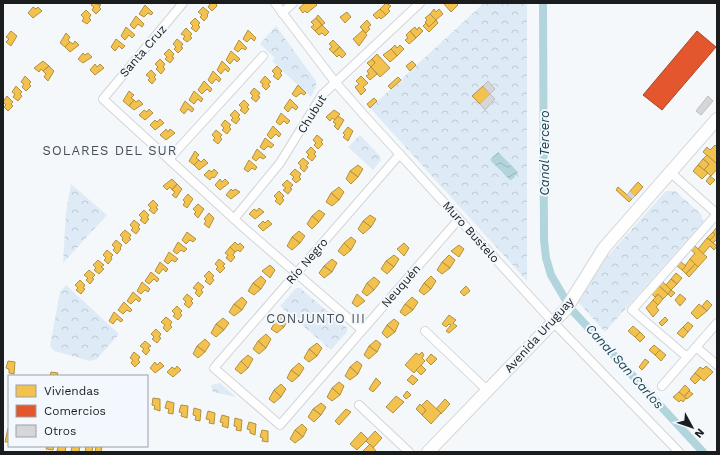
<svg xmlns="http://www.w3.org/2000/svg" width="720" height="455" viewBox="0 0 720 455" font-family="'Work Sans',sans-serif">
  <defs>
    <pattern id="forest-crowns" width="20" height="18" patternUnits="userSpaceOnUse"><rect width="20" height="18" fill="#deebf6"/><path d="M2 6a3 3 0 1 1 6 0M12 15a3 3 0 1 1 6 0" fill="none" stroke="#bec9d2"/></pattern>
    <pattern id="water-waves" width="16" height="10" patternUnits="userSpaceOnUse"><rect width="16" height="10" fill="#b2d4dd"/><path d="M0 5q4-4 8 0t8 0" fill="none" stroke="#98b5bd"/></pattern>
  </defs>
  <rect width="100%" height="100%" fill="#f5f8fa"/>
  <g fill="url(#forest-crowns)">
    <polygon points="484,3 527,3 527,281 370,108"/>
    <polygon points="276,26 316,81 316,87 311,97 272,61 275,58 260,44"/>
    <polygon points="360,135 380,156 381,160 373,170 348,147"/>
    <polygon points="71,184 107,215 63,263 66,212"/>
    <polygon points="666,191 675,191 701,214 703,222 605,332 578,302 578,299 599,266"/>
    <polygon points="66,285 119,334 97,359 90,361 54,351 50,346 60,292"/>
    <polygon points="296,288 300,288 347,328 347,332 331,350 280,306"/>
    <polygon points="220,383 236,397 213,392 211,385"/>
  </g>
  <polygon fill="url(#water-waves)" points="498,152 518,172 513,179 510,180 490,160"/>
  <g fill="#f2c14e" stroke="#b19040">
    <polygon points="92,3 101,5 99,7 101,9 96,14 92,10 94,7 91,5"/>
    <polygon points="208,3 216,3 217,6 212,11 208,7 210,4"/>
    <polygon points="305,3 315,3 317,5 307,13 305,11 303,13 299,8"/>
    <polygon points="386,3 391,6 388,9 390,11 386,15 380,9"/>
    <polygon points="445,3 456,3 458,5 451,12 444,4"/>
    <polygon points="145,5 153,13 151,15 148,13 144,17 139,14"/>
    <polygon points="33,7 36,9 38,7 42,11 33,18 28,13"/>
    <polygon points="203,7 209,12 207,15 208,16 204,21 200,17 202,15 198,12"/>
    <polygon points="380,9 386,15 381,19 379,17 377,19 373,15"/>
    <polygon points="434,9 436,12 439,9 443,14 436,20 430,14"/>
    <polygon points="86,10 91,15 89,18 91,20 87,24 82,21 84,18 81,15"/>
    <polygon points="347,12 351,17 345,23 340,17"/>
    <polygon points="430,14 436,20 429,27 425,22 427,20 425,18"/>
    <polygon points="318,15 325,23 322,25 316,18"/>
    <polygon points="136,16 144,24 142,27 138,24 134,29 130,25"/>
    <polygon points="195,18 200,23 198,25 200,27 196,32 191,28 193,26 190,23"/>
    <polygon points="316,18 322,25 315,31 311,27 314,25 311,22"/>
    <polygon points="367,20 371,25 368,27 370,29 366,33 360,27"/>
    <polygon points="436,20 438,23 429,32 423,26 426,23 429,27"/>
    <polygon points="322,25 329,32 325,36 322,33 319,35 315,31"/>
    <polygon points="126,27 135,35 132,38 129,35 125,40 121,36"/>
    <polygon points="415,27 417,30 419,27 423,31 416,38 410,31"/>
    <polygon points="186,28 192,34 190,36 192,38 187,42 183,39 185,36 181,34"/>
    <polygon points="248,30 256,38 254,41 251,38 247,42 243,39"/>
    <polygon points="363,30 367,35 359,46 353,39"/>
    <polygon points="11,31 17,36 11,46 6,42 9,39 6,37"/>
    <polygon points="410,31 416,38 409,44 405,40 408,38 406,35"/>
    <polygon points="66,33 70,37 68,40 70,42 65,47 60,43"/>
    <polygon points="116,39 125,46 122,49 119,46 115,51 111,47"/>
    <polygon points="177,39 183,44 181,47 183,48 178,53 174,49 176,47 173,44"/>
    <polygon points="239,40 247,48 245,50 242,48 238,52 234,49"/>
    <polygon points="333,40 340,47 333,53 329,49 332,47 329,44"/>
    <polygon points="75,41 79,45 70,52 65,47 70,42 73,44"/>
    <polygon points="395,45 397,48 400,45 404,49 397,56 391,49"/>
    <polygon points="340,47 346,54 342,58 339,55 337,57 333,53"/>
    <polygon points="169,49 174,54 172,57 174,58 170,63 165,59 167,57 164,54"/>
    <polygon points="391,49 397,56 390,62 383,55"/>
    <polygon points="231,51 240,59 237,62 234,59 230,64 226,60"/>
    <polygon points="83,53 85,55 88,53 92,57 83,63 78,59"/>
    <polygon points="377,54 390,68 380,77 371,67 375,63 372,59"/>
    <polygon points="160,59 165,64 163,67 165,69 161,74 156,69 158,67 155,64"/>
    <polygon points="372,59 375,63 371,67 367,63"/>
    <polygon points="43,61 49,66 43,71 41,69 39,72 34,68"/>
    <polygon points="222,61 230,69 228,72 225,69 221,74 217,70"/>
    <polygon points="412,61 416,65 410,71 406,66"/>
    <polygon points="95,64 97,67 100,64 104,68 95,75 90,70"/>
    <polygon points="49,66 54,71 48,81 44,77 46,74 43,71"/>
    <polygon points="277,66 282,71 280,73 282,75 278,80 273,76 275,74 272,71"/>
    <polygon points="371,67 377,74 370,80 366,76 369,74 367,71"/>
    <polygon points="151,70 156,75 154,77 156,79 152,84 148,80 150,78 146,75"/>
    <polygon points="213,71 221,79 219,82 216,79 212,84 208,80"/>
    <polygon points="25,76 31,82 29,84 31,86 26,91 22,87 24,84 21,82"/>
    <polygon points="265,76 271,82 268,84 270,86 266,90 262,86 263,84 260,82"/>
    <polygon points="361,76 368,83 363,87 366,90 361,95 355,87 359,84 356,81"/>
    <polygon points="398,77 401,80 391,89 388,86"/>
    <polygon points="204,81 212,89 210,92 207,89 202,94 198,90"/>
    <polygon points="298,85 306,93 304,95 301,93 296,97 292,94"/>
    <polygon points="16,86 22,92 20,94 22,96 18,101 13,97 15,94 12,92"/>
    <polygon points="483,86 490,94 480,104 472,96"/>
    <polygon points="254,88 260,93 258,96 260,97 256,102 251,98 253,96 250,93"/>
    <polygon points="129,91 134,95 131,98 134,100 129,106 123,101"/>
    <polygon points="194,91 203,99 201,102 198,99 194,104 189,100"/>
    <polygon points="7,96 13,102 11,104 13,106 8,111 4,107 6,105 3,102"/>
    <polygon points="374,98 377,101 370,108 367,104"/>
    <polygon points="290,99 298,107 296,110 292,107 288,112 284,108"/>
    <polygon points="134,100 136,102 139,100 143,104 134,110 129,106"/>
    <polygon points="244,100 249,105 247,107 249,109 245,114 240,110 242,108 239,105"/>
    <polygon points="185,101 194,109 192,112 188,109 184,114 180,110"/>
    <polygon points="149,109 153,113 145,120 139,115 144,110 147,112"/>
    <polygon points="235,110 240,115 238,117 240,119 236,124 231,120 233,118 230,115"/>
    <polygon points="334,110 340,114 335,120 332,118 330,121 326,117"/>
    <polygon points="281,113 290,121 287,124 284,121 280,125 276,122"/>
    <polygon points="338,116 344,120 338,130 334,126 336,124 333,122"/>
    <polygon points="160,119 164,123 155,130 150,125 155,120 157,122"/>
    <polygon points="225,120 231,125 229,127 231,129 227,134 222,130 224,128 221,125"/>
    <polygon points="273,126 281,134 279,137 276,134 271,139 267,135"/>
    <polygon points="348,127 353,131 348,141 343,137 345,135 343,133"/>
    <polygon points="166,129 168,132 170,129 175,133 166,140 160,135"/>
    <polygon points="216,130 222,135 220,137 222,139 218,144 213,140 215,138 212,135"/>
    <polygon points="317,135 323,140 321,142 323,144 318,149 314,145 316,143 313,140"/>
    <polygon points="265,138 274,145 271,148 268,146 264,150 260,147"/>
    <polygon points="715,145 717,147 717,164 703,152 707,147 710,150"/>
    <polygon points="311,147 316,152 314,154 316,156 312,161 307,157 309,155 306,152"/>
    <polygon points="257,149 266,157 263,159 260,157 256,161 252,158"/>
    <polygon points="195,151 199,155 196,158 199,160 194,165 189,161"/>
    <polygon points="707,155 717,164 717,169 711,176 704,170 709,164 703,159"/>
    <polygon points="303,158 309,163 306,166 308,167 304,172 300,168 301,166 298,163"/>
    <polygon points="204,159 208,163 199,170 194,165 199,160 201,162"/>
    <polygon points="703,159 709,164 704,170 698,165"/>
    <polygon points="249,160 257,167 255,170 252,168 248,172 244,169"/>
    <polygon points="358,165 363,169 358,177 350,171"/>
    <polygon points="698,165 708,173 702,179 693,171"/>
    <polygon points="214,169 218,173 214,178 212,177 210,180 204,175 209,170 212,172"/>
    <polygon points="295,169 301,174 299,177 301,179 296,183 292,179 294,177 290,174"/>
    <polygon points="350,171 358,177 351,184 346,179"/>
    <polygon points="710,176 715,180 710,185 706,181"/>
    <polygon points="172,179 177,184 172,190 170,187 167,190 163,186"/>
    <polygon points="220,179 222,182 225,179 229,183 220,190 215,185"/>
    <polygon points="287,180 293,185 290,188 292,189 288,194 283,190 286,188 282,185"/>
    <polygon points="638,182 643,187 635,196 630,191"/>
    <polygon points="177,184 182,189 176,198 172,195 175,192 172,190"/>
    <polygon points="339,187 344,192 339,200 331,193"/>
    <polygon points="618,187 632,199 629,202 616,190"/>
    <polygon points="231,189 233,191 235,189 240,192 231,199 226,195"/>
    <polygon points="279,191 284,196 282,198 284,200 280,205 275,201 277,199 274,196"/>
    <polygon points="331,193 339,200 332,206 326,202"/>
    <polygon points="188,194 193,199 187,208 183,205 185,202 183,200"/>
    <polygon points="153,200 158,205 156,208 158,209 154,214 149,210 151,208 148,205"/>
    <polygon points="198,204 204,209 198,218 194,214 196,212 193,209"/>
    <polygon points="259,208 264,212 255,219 249,214 254,209 257,211"/>
    <polygon points="144,210 149,215 147,218 149,219 145,224 140,220 142,218 139,215"/>
    <polygon points="319,210 325,214 319,222 312,216"/>
    <polygon points="209,213 214,218 209,228 204,224 206,221 204,219"/>
    <polygon points="370,215 376,219 371,227 363,221"/>
    <polygon points="312,216 319,222 312,229 307,224"/>
    <polygon points="134,220 140,225 138,227 140,229 136,234 131,230 133,228 130,225"/>
    <polygon points="268,220 272,224 263,231 258,226 263,221 265,223"/>
    <polygon points="363,221 371,227 363,234 358,229"/>
    <polygon points="716,228 717,239 713,243 710,240 715,235 713,232"/>
    <polygon points="125,230 131,235 129,238 131,239 126,244 122,240 123,238 120,235"/>
    <polygon points="299,231 305,236 300,243 292,237"/>
    <polygon points="187,232 196,239 193,242 190,240 186,244 182,240"/>
    <polygon points="713,232 715,235 710,240 707,238"/>
    <polygon points="292,237 300,243 292,250 287,246"/>
    <polygon points="351,237 356,241 351,250 344,243"/>
    <polygon points="707,238 717,246 714,250 710,246 703,254 698,249"/>
    <polygon points="116,240 122,245 120,248 121,249 117,254 113,250 115,248 112,245"/>
    <polygon points="178,242 187,249 184,252 181,250 177,254 173,251"/>
    <polygon points="235,242 238,245 240,243 244,247 240,252 238,250 235,252 230,247"/>
    <polygon points="344,243 351,250 344,256 338,251"/>
    <polygon points="404,243 409,248 404,256 397,249"/>
    <polygon points="459,245 464,249 459,257 451,251"/>
    <polygon points="695,246 707,257 698,267 690,259 695,253 691,250"/>
    <polygon points="230,247 235,252 233,255 235,257 231,262 226,258 228,255 225,253"/>
    <polygon points="107,250 113,255 111,257 112,259 108,264 104,260 106,258 103,255"/>
    <polygon points="169,252 178,259 175,262 172,260 168,264 164,261"/>
    <polygon points="394,255 399,259 394,267 386,261"/>
    <polygon points="449,255 455,260 450,268 442,262"/>
    <polygon points="219,259 225,264 223,266 225,268 220,273 216,269 218,267 215,264"/>
    <polygon points="332,259 337,263 332,272 324,266"/>
    <polygon points="690,259 695,264 686,274 682,270"/>
    <polygon points="98,260 104,265 101,267 104,269 99,274 94,270 96,268 93,265"/>
    <polygon points="386,261 394,267 387,274 381,269"/>
    <polygon points="160,262 168,269 166,272 163,269 159,274 155,271"/>
    <polygon points="442,262 450,268 442,274 437,270"/>
    <polygon points="681,262 686,266 682,270 677,266"/>
    <polygon points="695,264 698,267 689,277 686,274"/>
    <polygon points="270,265 275,270 270,278 262,271"/>
    <polygon points="324,266 332,272 324,278 319,273"/>
    <polygon points="89,270 95,275 92,278 94,279 90,284 86,280 88,278 84,275"/>
    <polygon points="209,271 214,276 212,278 214,280 210,285 205,281 207,279 204,276"/>
    <polygon points="151,272 159,279 157,282 154,279 149,284 145,281"/>
    <polygon points="676,273 682,278 677,284 671,279"/>
    <polygon points="261,276 266,281 261,289 253,283"/>
    <polygon points="431,276 436,281 431,289 424,283"/>
    <polygon points="374,277 380,282 374,290 367,283"/>
    <polygon points="671,279 677,284 671,290 666,285"/>
    <polygon points="80,280 85,285 83,288 85,289 81,294 76,290 78,288 75,285"/>
    <polygon points="142,282 150,289 148,292 145,290 141,294 137,291"/>
    <polygon points="198,282 204,287 201,290 203,292 199,297 195,293 197,290 193,288"/>
    <polygon points="663,282 671,290 668,294 659,286"/>
    <polygon points="253,283 261,289 254,295 248,291"/>
    <polygon points="367,283 374,290 367,296 362,292"/>
    <polygon points="424,283 431,289 424,295 419,291"/>
    <polygon points="466,286 470,291 464,296 460,292"/>
    <polygon points="659,286 668,294 663,299 658,294 655,297 652,294"/>
    <polygon points="671,290 675,293 671,297 668,294"/>
    <polygon points="133,292 141,299 139,302 136,299 131,304 127,301"/>
    <polygon points="187,294 193,299 191,301 193,303 189,308 184,304 186,302 183,299"/>
    <polygon points="357,294 365,301 357,307 352,303"/>
    <polygon points="658,294 663,299 658,305 653,300"/>
    <polygon points="680,294 686,299 680,306 675,300"/>
    <polygon points="242,297 247,302 242,310 234,304"/>
    <polygon points="412,297 418,302 413,310 405,304"/>
    <polygon points="653,300 658,305 656,307 659,310 653,317 646,308"/>
    <polygon points="707,300 712,305 707,311 702,306"/>
    <polygon points="124,302 132,310 130,312 127,310 123,314 118,310"/>
    <polygon points="234,304 242,310 234,316 229,312"/>
    <polygon points="405,304 413,310 405,316 400,312"/>
    <polygon points="699,304 707,311 697,319 691,313"/>
    <polygon points="177,306 182,311 180,313 182,315 178,320 173,316 175,314 172,311"/>
    <polygon points="114,312 123,320 121,322 117,319 113,324 109,321"/>
    <polygon points="284,314 289,318 284,327 276,321"/>
    <polygon points="449,315 456,320 453,323 457,326 449,333 446,331 451,325 449,324 446,327 442,324"/>
    <polygon points="166,317 172,322 170,325 172,327 167,332 163,328 165,325 161,322"/>
    <polygon points="665,317 668,320 662,326 659,323"/>
    <polygon points="223,318 229,323 224,330 216,324"/>
    <polygon points="394,319 399,323 395,332 387,325"/>
    <polygon points="276,321 284,327 277,333 271,329"/>
    <polygon points="688,322 693,326 688,332 683,327"/>
    <polygon points="216,324 224,330 216,337 211,333"/>
    <polygon points="387,325 395,332 387,338 382,333"/>
    <polygon points="633,326 640,332 635,337 628,331"/>
    <polygon points="683,327 688,332 683,338 677,333"/>
    <polygon points="156,329 161,334 159,337 161,338 157,343 152,339 154,337 151,334"/>
    <polygon points="640,332 645,337 640,342 635,337"/>
    <polygon points="266,334 271,339 266,348 258,341"/>
    <polygon points="205,339 210,344 205,352 197,346"/>
    <polygon points="376,340 381,344 377,352 369,346"/>
    <polygon points="145,341 151,346 148,348 150,350 146,355 142,351 144,349 140,346"/>
    <polygon points="258,341 266,348 259,354 253,349"/>
    <polygon points="317,343 322,348 317,356 309,349"/>
    <polygon points="654,345 660,350 655,355 649,350"/>
    <polygon points="197,346 205,352 198,358 193,354"/>
    <polygon points="369,346 377,352 369,359 364,355"/>
    <polygon points="309,349 317,356 309,362 304,358"/>
    <polygon points="660,350 666,355 661,361 655,355"/>
    <polygon points="134,352 140,357 138,360 140,362 135,367 131,363 133,360 130,358"/>
    <polygon points="422,352 424,355 422,358 425,361 414,373 405,365 416,353 419,355"/>
    <polygon points="431,354 437,359 431,365 426,360"/>
    <polygon points="248,355 253,359 248,368 241,361"/>
    <polygon points="645,359 649,362 642,370 639,367"/>
    <polygon points="8,361 15,362 14,374 9,373 9,369 6,368"/>
    <polygon points="241,361 248,368 241,374 235,369"/>
    <polygon points="357,361 362,365 358,374 350,367"/>
    <polygon points="155,362 157,365 160,362 164,366 155,373 150,368"/>
    <polygon points="299,363 304,368 299,376 291,370"/>
    <polygon points="421,365 426,370 421,375 416,370"/>
    <polygon points="177,366 181,370 173,377 167,372 172,367 175,369"/>
    <polygon points="706,366 713,372 704,381 695,373 700,367 703,369"/>
    <polygon points="350,367 358,374 350,380 345,376"/>
    <polygon points="291,370 299,376 292,382 287,378"/>
    <polygon points="51,372 58,373 57,376 48,376 50,376"/>
    <polygon points="695,373 701,378 695,384 690,379"/>
    <polygon points="412,375 418,380 413,385 407,380"/>
    <polygon points="376,378 381,383 373,392 369,389"/>
    <polygon points="339,382 344,386 340,395 332,388"/>
    <polygon points="281,384 286,389 281,397 274,390"/>
    <polygon points="685,385 690,390 684,397 679,392"/>
    <polygon points="332,388 340,395 332,401 327,397"/>
    <polygon points="274,390 281,397 274,403 269,399"/>
    <polygon points="407,391 411,395 406,399 403,396"/>
    <polygon points="689,391 693,394 687,399 684,397"/>
    <polygon points="679,392 686,398 683,402 681,400 679,402 673,397"/>
    <polygon points="396,396 404,402 393,413 386,407"/>
    <polygon points="153,398 160,399 160,411 154,409 155,406 152,405"/>
    <polygon points="445,399 450,404 441,414 436,409"/>
    <polygon points="427,400 441,413 431,424 422,415 426,410 421,406"/>
    <polygon points="167,401 174,403 173,414 168,413 169,409 165,408"/>
    <polygon points="321,403 326,407 321,415 313,409"/>
    <polygon points="420,404 426,410 422,415 416,409"/>
    <polygon points="181,405 188,406 187,418 181,416 182,413 179,412"/>
    <polygon points="194,408 201,410 200,421 195,420 196,416 193,415"/>
    <polygon points="313,409 321,415 314,422 308,417"/>
    <polygon points="346,409 351,412 339,425 335,421"/>
    <polygon points="208,411 215,413 214,424 209,423 210,420 206,419"/>
    <polygon points="222,415 229,417 228,428 222,426 223,423 220,422"/>
    <polygon points="235,418 242,420 241,431 236,430 237,427 234,426"/>
    <polygon points="249,422 256,424 255,435 250,433 250,430 247,429"/>
    <polygon points="302,424 307,429 303,437 295,430"/>
    <polygon points="8,428 9,428 9,442 5,442"/>
    <polygon points="262,430 268,431 268,442 262,441 263,438 260,437"/>
    <polygon points="295,430 303,437 295,443 290,439"/>
    <polygon points="375,431 382,438 373,448 366,441"/>
    <polygon points="361,432 368,439 357,450 350,444"/>
    <polygon points="370,444 376,451 375,452 362,452"/>
    <polygon points="47,446 54,446 53,450 46,449"/>
    <polygon points="58,446 66,446 65,452 57,451"/>
    <polygon points="72,446 80,446 79,452 71,452"/>
    <polygon points="86,446 93,446 92,452 85,452"/>
    <polygon points="96,446 102,446 101,452 95,452"/>
  </g>
  <polygon fill="#e4572e" stroke="#a74529" points="697,31 716,47 662,110 643,95"/>
  <g fill="none" stroke-linecap="round" stroke-linejoin="round">
    <polyline stroke="#b2d4dd" stroke-width="8" points="543,3 544,240 546,258 551,275 571,309 703,452"/>
  </g>
  <g fill="#d6d6d8" stroke="#bcbdbf">
    <polygon points="488,81 495,89 490,94 483,86"/>
    <polygon points="490,94 495,99 485,110 480,104"/>
    <polygon points="708,96 713,101 701,115 696,111"/>
    <polygon points="630,191 635,196 632,199 627,195"/>
  </g>
  <g fill="none" stroke-linecap="round" stroke-linejoin="round">
    <defs>
      <g id="street">
        <polyline points="183,3 103,99 244,228 362,330"/>
        <polyline points="275,3 335,82 363,114 553,322 679,452"/>
        <polyline points="282,13 293,3"/>
        <polyline points="400,154 214,368 280,425 459,219"/>
        <polyline points="169,159 263,56"/>
        <polyline points="670,172 717,214"/>
        <polyline points="234,219 280,163 322,95 420,3"/>
        <polyline points="425,331 487,390"/>
        <polyline points="696,347 717,365"/>
        <polyline points="687,357 632,310 717,214"/>
        <polyline points="662,386 717,323"/>
        <polyline points="359,405 409,452"/>
      </g>
      <polyline id="secondary" points="428,452 566,309 604,248 717,119"/>
    </defs>
    <use href="#street" stroke="#d2d4d6" stroke-width="10"/>
    <use href="#secondary" stroke="#d2d4d6" stroke-width="14"/>
    <use href="#street" stroke="#fefefe" stroke-width="8"/>
    <use href="#secondary" stroke="#fefefe" stroke-width="12"/>
  </g>
  <g text-anchor="middle" stroke-width="4" stroke-linejoin="round" paint-order="stroke">
    <g font-size="12" fill="#1a1c1e" stroke="#f2f8fd">
      <text transform="translate(143 51) rotate(-49)" y="4">Santa Cruz</text>
      <text transform="translate(312 114) rotate(-58)" y="4">Chubut</text>
      <text transform="translate(471 232) rotate(48)" y="4">Muro Bustelo</text>
      <text transform="translate(307 261) rotate(-49)" y="4">Río Negro</text>
      <text transform="translate(401 286) rotate(-49)" y="4">Neuquén</text>
      <text transform="translate(539 335) rotate(-48)" y="4">Avenida Uruguay</text>
    </g>
    <g font-size="13" letter-spacing="1" fill="#4a4f53" stroke="#f2f8fd">
      <text x="110" y="155">SOLARES DEL SUR</text>
      <text x="316" y="323">CONJUNTO III</text>
    </g>
    <g font-size="13" font-style="italic" fill="#1a444e" stroke="#f2f8fd">
      <text transform="translate(544 153) rotate(-90)" y="5">Canal Tercero</text>
      <text transform="translate(625 366) rotate(48)" y="5">Canal San Carlos</text>
    </g>
  </g>
  <rect width="720" height="455" fill="none" stroke="#1a1c1e" stroke-width="8"/>
  <rect x="8" y="375" width="140" height="72" fill="#f2f8fd" stroke="#9ca0a4"/>
  <rect x="16" y="385" width="20" height="12" fill="#f2c14e" stroke="#9ca0a4"/>
  <text x="44" y="395" font-size="12" fill="#1a1c1e">Viviendas</text>
  <rect x="16" y="405" width="20" height="12" fill="#e4572e" stroke="#9ca0a4"/>
  <text x="44" y="415" font-size="12" fill="#1a1c1e">Comercios</text>
  <rect x="16" y="425" width="20" height="12" fill="#d6d6d8" stroke="#9ca0a4"/>
  <text x="44" y="435" font-size="12" fill="#1a1c1e">Otros</text>
  <g transform="translate(692 427) rotate(130)" stroke="#f2f8fd" stroke-width="3" paint-order="stroke">
  <path d="M0-3L7 15L0 10L-7 15Z" fill="#1a1c1e"/>
  <text y="-6" font-size="11" font-weight="bold" text-anchor="middle" fill="#1a1c1e">N</text>
  </g>
</svg>
